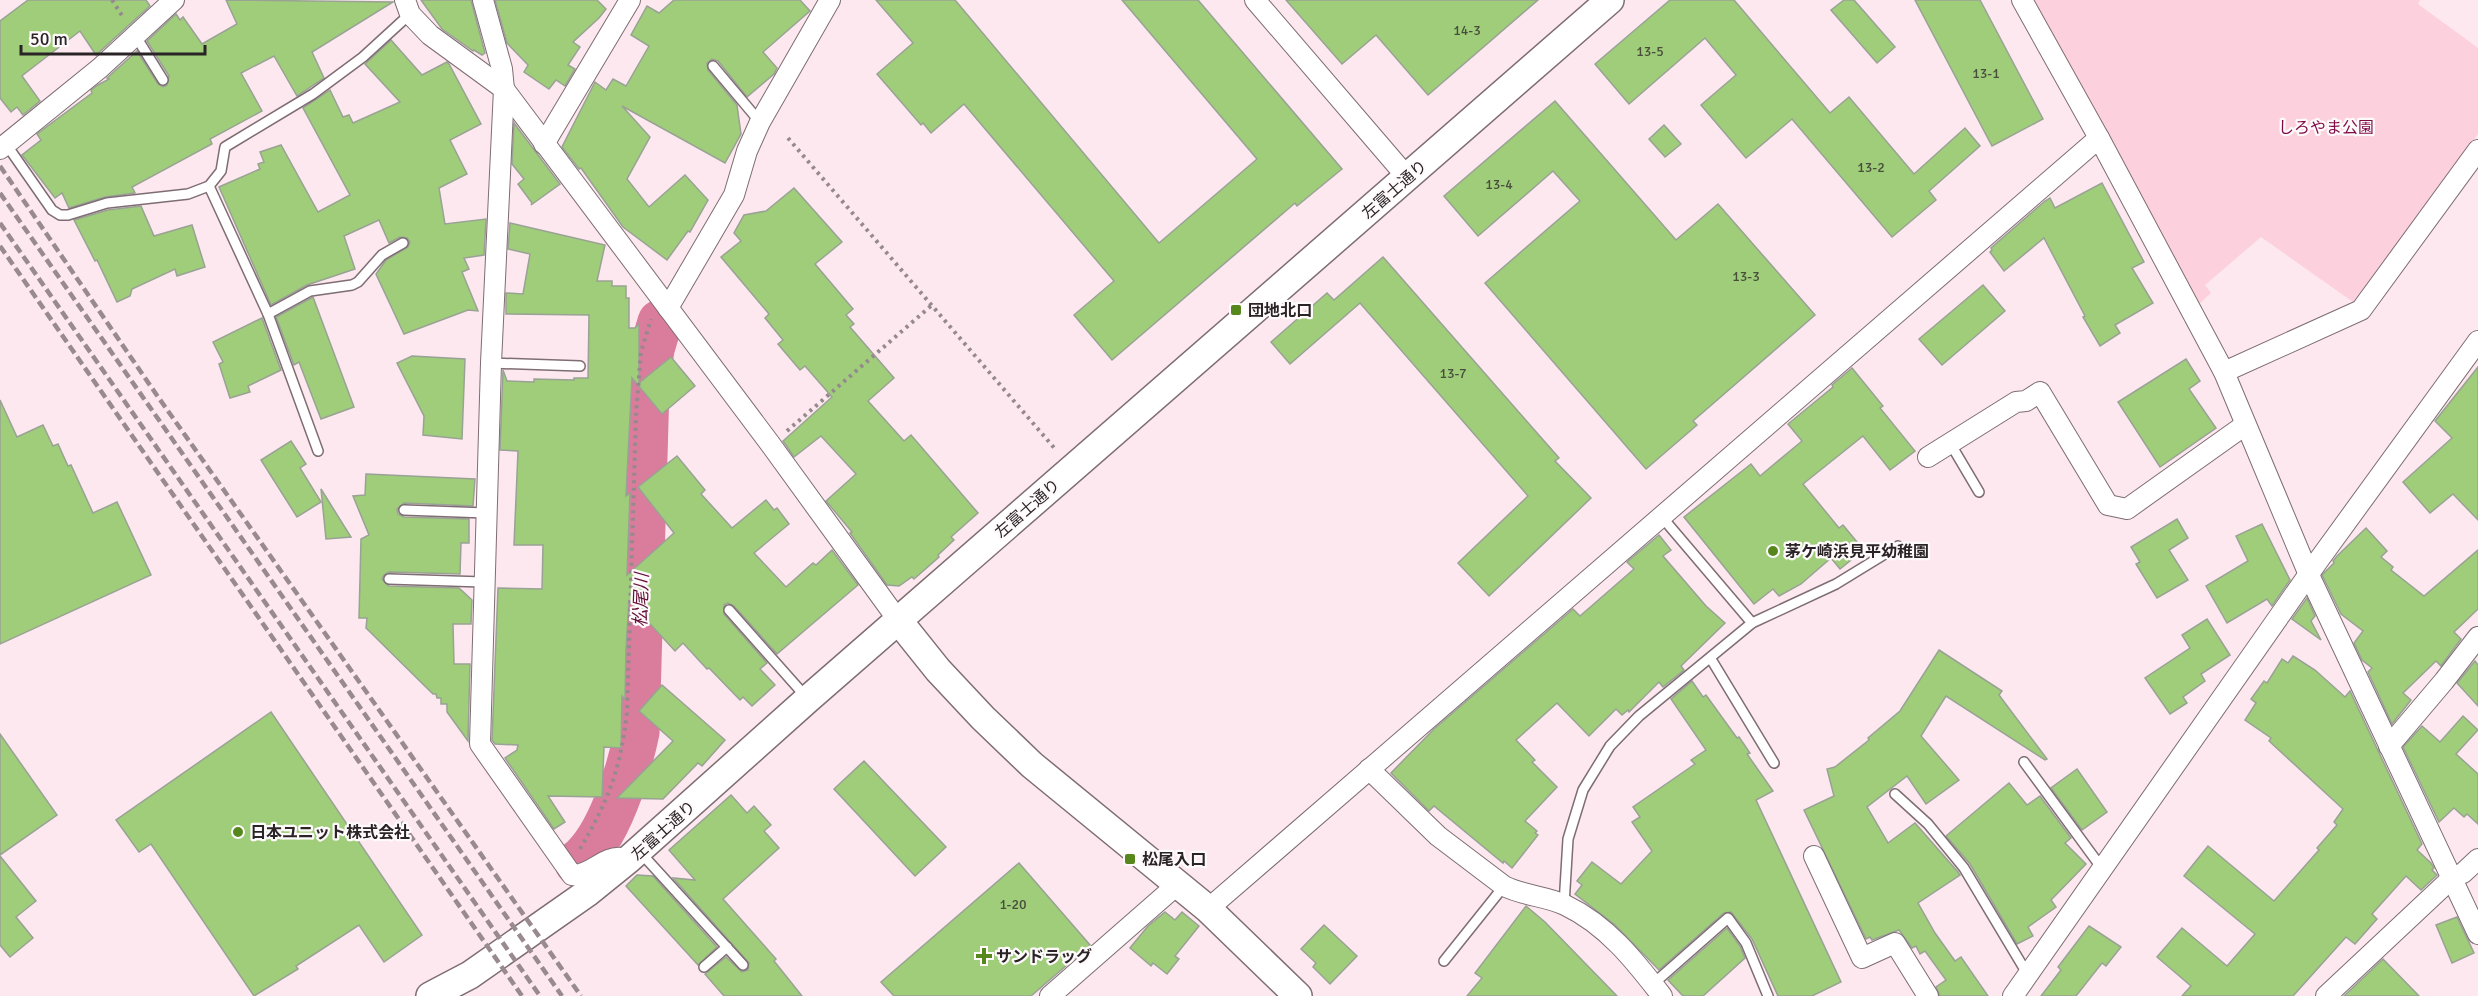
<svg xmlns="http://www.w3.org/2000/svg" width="2478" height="996" viewBox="0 0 2478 996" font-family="Signika,'Noto Sans JP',sans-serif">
  <rect width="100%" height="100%" fill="#fce8ee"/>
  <polygon fill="#fcd1dd" points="2034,0 2420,0 2418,4 2478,48 2478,134 2356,304 2261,237 2205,285 2211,293 2198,305"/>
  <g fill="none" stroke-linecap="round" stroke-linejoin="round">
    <path stroke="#da7c9c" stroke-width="45" d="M577,863C609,839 629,770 637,732L647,388L652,349L660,322"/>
  </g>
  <g fill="#9fcd7a" stroke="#99a294" stroke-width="1.5">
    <polygon points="28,0 146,0 150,6 96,55 80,31 23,75 22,76 40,101 23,115 17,107 11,112 0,98 0,21"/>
    <polygon points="226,0 393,2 312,52 324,78 297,96 274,56 241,73 262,111 210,139 212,144 132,187 135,193 105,197 69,208 62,193 55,198 22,155 41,140 37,134 92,93 91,90 98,85 109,79 107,78 137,51 158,84 163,87 167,85 169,76 147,41 176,14 180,20 183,17 202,44 237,24"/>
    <polygon points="421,0 471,0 485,53 482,55 474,50 473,51 442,29"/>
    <polygon points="495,0 597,0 606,9 599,18 573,42 580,47 568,65 575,69 565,86 556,80 549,89 524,72 528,65 507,43"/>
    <polygon points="674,0 800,0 810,11 763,52 777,68 774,74 747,97 718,61 712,59 707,63 708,70 737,105 741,134 725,163 622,106 650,137 627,179 649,207 685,175 708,200 690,232 688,231 667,260 623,227 581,168 579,169 562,147 595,82 606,90 613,79 626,86 649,46 631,35 647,6 659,13"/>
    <polygon points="876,0 955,0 1159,243 1257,159 1122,0 1198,0 1342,169 1297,206 1295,203 1112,360 1074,315 1114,281 964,104 931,133 923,123 921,125 877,74 913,43"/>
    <polygon points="1286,0 1538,0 1428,95 1376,35 1342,64"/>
    <polygon points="1670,0 1734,0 1830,113 1849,97 1914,174 1965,128 1980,146 1929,191 1936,200 1892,237 1792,119 1746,158 1701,105 1736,75 1705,38 1629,104 1595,64"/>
    <polygon points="1844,0 1854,0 1895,47 1877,63 1831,10"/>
    <polygon points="1915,0 1980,0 2043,119 1992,146"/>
    <polygon points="391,40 422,75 447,62 449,64 481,124 450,140 467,174 439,188 445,224 486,219 484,255 464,258 469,269 462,272 478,311 468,310 404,334 376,274 386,260 408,247 410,242 407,238 400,237 389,243 379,220 344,236 355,269 307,285 271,305 219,187 260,169 258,164 264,162 260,152 281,145 318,212 350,195 303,108 330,90 343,117 349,115 353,123 400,102 365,64"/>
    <polygon points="1555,101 1676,240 1718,204 1815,315 1693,421 1697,425 1646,469 1485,283 1580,201 1553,171 1478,236 1444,196"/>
    <polygon points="514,123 560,184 531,205 532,203 518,184 524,179 512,164"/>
    <polygon points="1664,125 1681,144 1665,157 1649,139"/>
    <polygon points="2102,183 2144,262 2132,268 2153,303 2115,325 2120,333 2100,346 2083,317 2085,316 2044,238 2004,271 1990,252 1992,250 1991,248 2045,201 2050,198 2055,208"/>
    <polygon points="794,188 842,242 815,264 853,309 846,315 854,324 850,327 894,378 868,401 904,441 911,435 978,513 951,537 954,540 938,555 939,557 914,579 912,577 899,586 887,585 850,533 852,532 826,501 856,474 821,436 794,457 783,441 832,397 805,366 800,370 778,344 783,340 765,318 769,314 721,257 741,241 734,233 744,215 766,211"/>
    <polygon points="141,206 154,236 192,225 205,267 177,276 175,269 132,289 130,296 117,302 97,260 95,261 74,220 108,210"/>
    <polygon points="510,223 605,245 597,281 612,281 612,286 626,286 626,298 629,298 629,328 635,328 639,324 639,383 671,357 695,386 662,414 632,378 626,496 630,493 627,575 674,533 638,487 677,456 705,490 701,494 732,528 766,500 774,510 777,508 789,524 754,553 786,587 813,563 816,565 832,550 858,585 777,654 734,606 728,603 724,605 724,614 767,663 760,669 775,685 752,706 743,697 740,700 709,668 707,669 683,643 675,651 629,601 626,649 625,699 622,696 621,748 604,747 602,797 548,796 565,822 554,829 505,758 517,750 518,745 495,744 492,740 498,588 542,589 543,545 514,545 518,451 500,450 503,370 507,381 534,382 534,379 574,380 574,378 588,378 589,315 506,314 506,293 523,294 530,254 508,249"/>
    <polygon points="1383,257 1559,458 1555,461 1591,498 1489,596 1458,563 1528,496 1360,303 1290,364 1271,342 1327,293 1334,300"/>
    <polygon points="1983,285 2005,311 1942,365 1919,339"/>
    <polygon points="313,297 354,407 321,419 299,362 294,365 276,317"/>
    <polygon points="262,318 281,370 248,386 250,392 230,398 219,364 223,362 213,342"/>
    <polygon points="412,356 465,359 462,439 423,435 424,416 397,363"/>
    <polygon points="2186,359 2200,381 2189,389 2216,428 2160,467 2118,402"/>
    <polygon points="2478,367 2478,520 2453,494 2430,513 2403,482 2452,438 2435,421"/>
    <polygon points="1852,368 1883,406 1880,408 1915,451 1890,470 1863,436 1803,484 1839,528 1843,525 1857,542 1848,549 1855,557 1840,569 1831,558 1801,584 1779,596 1773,589 1754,604 1684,517 1751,464 1760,476 1802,441 1788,424 1833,387 1832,385"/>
    <polygon points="0,400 17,437 43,425 53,446 58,444 68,466 71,465 93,513 117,502 151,575 0,644"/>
    <polygon points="291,441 306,464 300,468 321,502 297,517 261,460"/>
    <polygon points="366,474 475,479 473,506 404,503 397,509 398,514 404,517 469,519 469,543 461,543 460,574 389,572 384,575 382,579 389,586 459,588 472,600 471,624 453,624 454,664 470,664 468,741 447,712 447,704 441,704 441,698 437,698 436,694 433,694 366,628 367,618 359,618 361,539 369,535 353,496 365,495"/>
    <polygon points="321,489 351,537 326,539"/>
    <polygon points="2177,519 2188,538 2169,550 2188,580 2157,598 2136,564 2140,562 2131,547"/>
    <polygon points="2262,524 2290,580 2272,606 2267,599 2227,623 2206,586 2248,561 2236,536"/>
    <polygon points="2366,528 2387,551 2381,557 2393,567 2391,570 2424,596 2478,550 2478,609 2454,632 2461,639 2441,666 2436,661 2403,693 2411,700 2392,724 2368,672 2372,668 2362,660 2354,643 2363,631 2341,614 2322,575 2334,563 2333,561 2337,556"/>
    <polygon points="1659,535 1671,550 1663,556 1706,606 1725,623 1681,666 1684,670 1663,687 1659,682 1629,712 1628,710 1622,715 1616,709 1589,736 1557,703 1516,740 1535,760 1532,762 1557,787 1525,821 1537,831 1535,833 1538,835 1512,868 1504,861 1503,863 1434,806 1429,811 1391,773 1434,729 1573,609 1580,616 1634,569 1627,562"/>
    <polygon points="2307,598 2315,616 2311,621 2321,640 2292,619"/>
    <polygon points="2207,619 2230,655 2201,674 2205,681 2183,697 2187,703 2170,714 2145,678 2190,648 2182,635"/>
    <polygon points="1939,650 2002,691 1999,695 2047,759 2045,760 1946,696 1921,736 1959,780 1926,804 1907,776 1867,807 1888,843 1915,823 1958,872 1960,875 1918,903 1935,933 1955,961 1961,957 1988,996 1940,996 1936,987 1946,980 1925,951 1920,954 1916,946 1912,948 1899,930 1872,940 1870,937 1866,939 1804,810 1834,796 1827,769 1835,767 1869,740 1868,738 1900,711"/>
    <polygon points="2293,656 2315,670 2345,697 2350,691 2422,844 2417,850 2431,863 2434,868 2432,870 2437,875 2421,890 2406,876 2372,914 2377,919 2355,944 2346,937 2293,996 2182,996 2191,986 2157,957 2182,928 2227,966 2255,934 2184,876 2208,846 2274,901 2319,850 2317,848 2337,825 2334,822 2343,809 2269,741 2271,738 2245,720 2256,703 2251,699 2264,681 2267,683 2282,659 2288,663"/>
    <polygon points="2475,661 2478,665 2478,706 2457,683"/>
    <polygon points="1692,681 1703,697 1706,695 1737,738 1739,737 1750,753 1747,754 1773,791 1756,800 1841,982 1812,996 1778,996 1752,939 1731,912 1724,913 1659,970 1615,925 1575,894 1582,885 1577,881 1592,862 1621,884 1652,851 1632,822 1640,817 1633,807 1695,764 1691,760 1706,750 1671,699"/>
    <polygon points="662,685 725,740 702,766 698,763 663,799 617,798 673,741 639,711"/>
    <polygon points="271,712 422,935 384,962 359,925 296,966 298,969 254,996 151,844 139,852 116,820"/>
    <polygon points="2463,716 2478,730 2456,754 2478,774 2478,824 2467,814 2464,817 2454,808 2439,822 2403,747 2422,726 2440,742"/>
    <polygon points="0,734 57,815 0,855"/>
    <polygon points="864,761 946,847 915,876 834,789"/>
    <polygon points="2077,769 2107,812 2082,830 2051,788"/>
    <polygon points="2009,783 2027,805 2040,796 2071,838 2065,843 2086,864 2051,900 2056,907 2028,927 2033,936 2017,944 1970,864 1946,836"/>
    <polygon points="731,795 747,813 754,806 771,825 764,831 779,848 723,899 776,959 774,961 802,996 724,996 705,974 726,957 742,972 748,970 749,963 673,878 695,880 669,850"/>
    <polygon points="0,856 36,901 16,917 33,938 10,957 0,945"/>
    <polygon points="1019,863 1090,945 1031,996 894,996 881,982"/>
    <polygon points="637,875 653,876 717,947 698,965 626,886"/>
    <polygon points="1526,906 1545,922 1617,996 1467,996 1482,978 1475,973"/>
    <polygon points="1165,912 1175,920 1182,912 1199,926 1175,956 1179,959 1167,974 1153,963 1151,966 1130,948 1148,926"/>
    <polygon points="2457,917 2474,953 2452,963 2436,925"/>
    <polygon points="1324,925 1357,956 1330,984 1313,967 1316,963 1301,949"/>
    <polygon points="2089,926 2121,947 2106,966 2102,963 2076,996 2041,996 2061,970 2058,967"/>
    <polygon points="1727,928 1740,946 1745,958 1703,996 1683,996 1668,980"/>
    <polygon points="2383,959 2419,996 2344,996"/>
  </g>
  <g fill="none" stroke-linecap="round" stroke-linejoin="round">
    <defs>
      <g id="lane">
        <polyline points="135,35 163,80"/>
        <polyline points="713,66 760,122"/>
        <polyline points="6,144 52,210 60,215 68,215 107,203 188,194 209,186 221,171 225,147 313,94 363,57 410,14"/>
        <polyline points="209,186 268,314 318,451"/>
        <polyline points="268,314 310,291 352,285 358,282 382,255 403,243"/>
        <polyline points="491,363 580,366"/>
        <polyline points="1950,443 1979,492"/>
        <polyline points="404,510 486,513"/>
        <polyline points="1661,516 1752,623"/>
        <polyline points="389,579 483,582"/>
        <polyline points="729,610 807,698"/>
        <polyline points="1711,659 1774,763"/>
        <polyline points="2024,762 2101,867"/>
        <polyline points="1895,794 1928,824 1964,868 2028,975"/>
        <polyline points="640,852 743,965"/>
        <polyline points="1564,905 1568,839 1583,790 1610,746 1639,716 1752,623 1836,584 1898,546"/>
        <polyline points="1444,961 1504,886"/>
        <polyline points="704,967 727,947"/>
        <polyline points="1653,984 1728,918 1746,943 1768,996"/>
      </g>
      <g id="street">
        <polyline points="405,0 410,14 430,35 504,89 771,445 898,620"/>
        <path d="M483,0L502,69L504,89L491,363L480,744L572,875C590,877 604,855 622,858"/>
        <polyline points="1255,0 1407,177"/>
        <polyline points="2022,0 2099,138"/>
        <polyline points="544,144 630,0"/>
        <polyline points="0,149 100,68 174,0"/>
        <polyline points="668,308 734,195 747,151 760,122 830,0"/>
        <polyline points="2224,372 2361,310 2478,150"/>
        <polyline points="1928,457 2016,402 2026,401 2040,392 2108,505 2127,509 2245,425"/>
        <polyline points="2389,746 2444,681 2478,637"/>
        <path d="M1369,769L1438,836L1504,886C1524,896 1546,896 1565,905C1607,925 1635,961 1662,996"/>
        <polyline points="1814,856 1862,958 1895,943 1928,996"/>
        <polyline points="1208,909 2099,138 2224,372 2309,575 2478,934"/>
        <polyline points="1050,996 1178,884"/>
        <polyline points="2013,996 2318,561 2478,341"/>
        <polyline points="2326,996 2452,878 2463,873 2478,859"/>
      </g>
      <g id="secondary">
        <polyline points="898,620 938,670 983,718 1032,765 1208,909 1298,996"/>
        <polyline points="430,996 470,975 587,893 629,859 808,699 1610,0"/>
      </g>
    </defs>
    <use href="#lane" stroke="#7e6d72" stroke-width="12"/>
    <use href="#street" stroke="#7e6d72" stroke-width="22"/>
    <use href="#secondary" stroke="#7e6d72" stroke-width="30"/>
    <g stroke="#96898d" stroke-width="4" stroke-dasharray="3 4.5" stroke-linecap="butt">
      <polyline points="112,0 123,17"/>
      <polyline points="788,138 1056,450"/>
      <polyline points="787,431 932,305"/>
      <path d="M580,849C609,799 620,770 627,713L636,415L641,352L651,319"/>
    </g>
    <use href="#lane" stroke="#fff" stroke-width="9"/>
    <use href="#street" stroke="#fff" stroke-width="20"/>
    <use href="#secondary" stroke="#fff" stroke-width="27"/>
    <g stroke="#988a8e" stroke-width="4.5" stroke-dasharray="9 4.5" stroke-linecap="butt">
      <polyline points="0,166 156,394 581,996"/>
      <polyline points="0,193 562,996"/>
      <polyline points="0,223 540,996"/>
      <polyline points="0,246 522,996"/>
    </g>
  </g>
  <g fill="#55871d" stroke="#fefafb" stroke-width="2">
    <rect x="1230" y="304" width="12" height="12" rx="3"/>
    <circle cx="1773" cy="551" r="6"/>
    <circle cx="238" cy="832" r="6"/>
    <rect x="1124" y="853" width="12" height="12" rx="3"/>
    <path d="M981 947h6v6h6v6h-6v6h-6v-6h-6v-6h6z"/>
  </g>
  <g text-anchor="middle" stroke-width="4.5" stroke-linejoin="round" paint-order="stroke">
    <g font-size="14" fill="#484e3b">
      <text x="1467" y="35">14-3</text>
      <text x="1650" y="56">13-5</text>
      <text x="1986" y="78">13-1</text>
      <text x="1871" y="172">13-2</text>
      <text x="1499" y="189">13-4</text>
      <text x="1746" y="281">13-3</text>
      <text x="1453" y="378">13-7</text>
      <text x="1013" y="909">1-20</text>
    </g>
    <g font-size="16" fill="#7f0c45" stroke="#fefafb">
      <text x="2326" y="133">しろやま公園</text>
    </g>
    <g font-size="16" fill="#2b2426" stroke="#fefafb">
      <text transform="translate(1394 189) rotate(-41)" y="6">左富士通り</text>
      <text transform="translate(1027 508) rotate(-41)" y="6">左富士通り</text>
      <text transform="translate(663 830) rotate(-42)" y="6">左富士通り</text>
    </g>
    <g font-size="16" font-weight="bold" fill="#2b2426" stroke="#fefafb" text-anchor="start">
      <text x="1248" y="316">団地北口</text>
      <text x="1785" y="557">茅ケ崎浜見平幼稚園</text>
      <text x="250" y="838">日本ユニット株式会社</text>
      <text x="1142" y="865">松尾入口</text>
      <text x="996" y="962">サンドラッグ</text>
    </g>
    <g font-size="18" font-style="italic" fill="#651137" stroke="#fefafb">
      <text transform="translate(641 600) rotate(-88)" y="6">松尾川</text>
    </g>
  </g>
  <path d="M21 45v9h184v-9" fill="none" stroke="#2b2426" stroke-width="3"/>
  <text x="30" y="45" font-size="18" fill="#2b2426" stroke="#fefafb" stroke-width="4.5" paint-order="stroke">50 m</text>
</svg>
